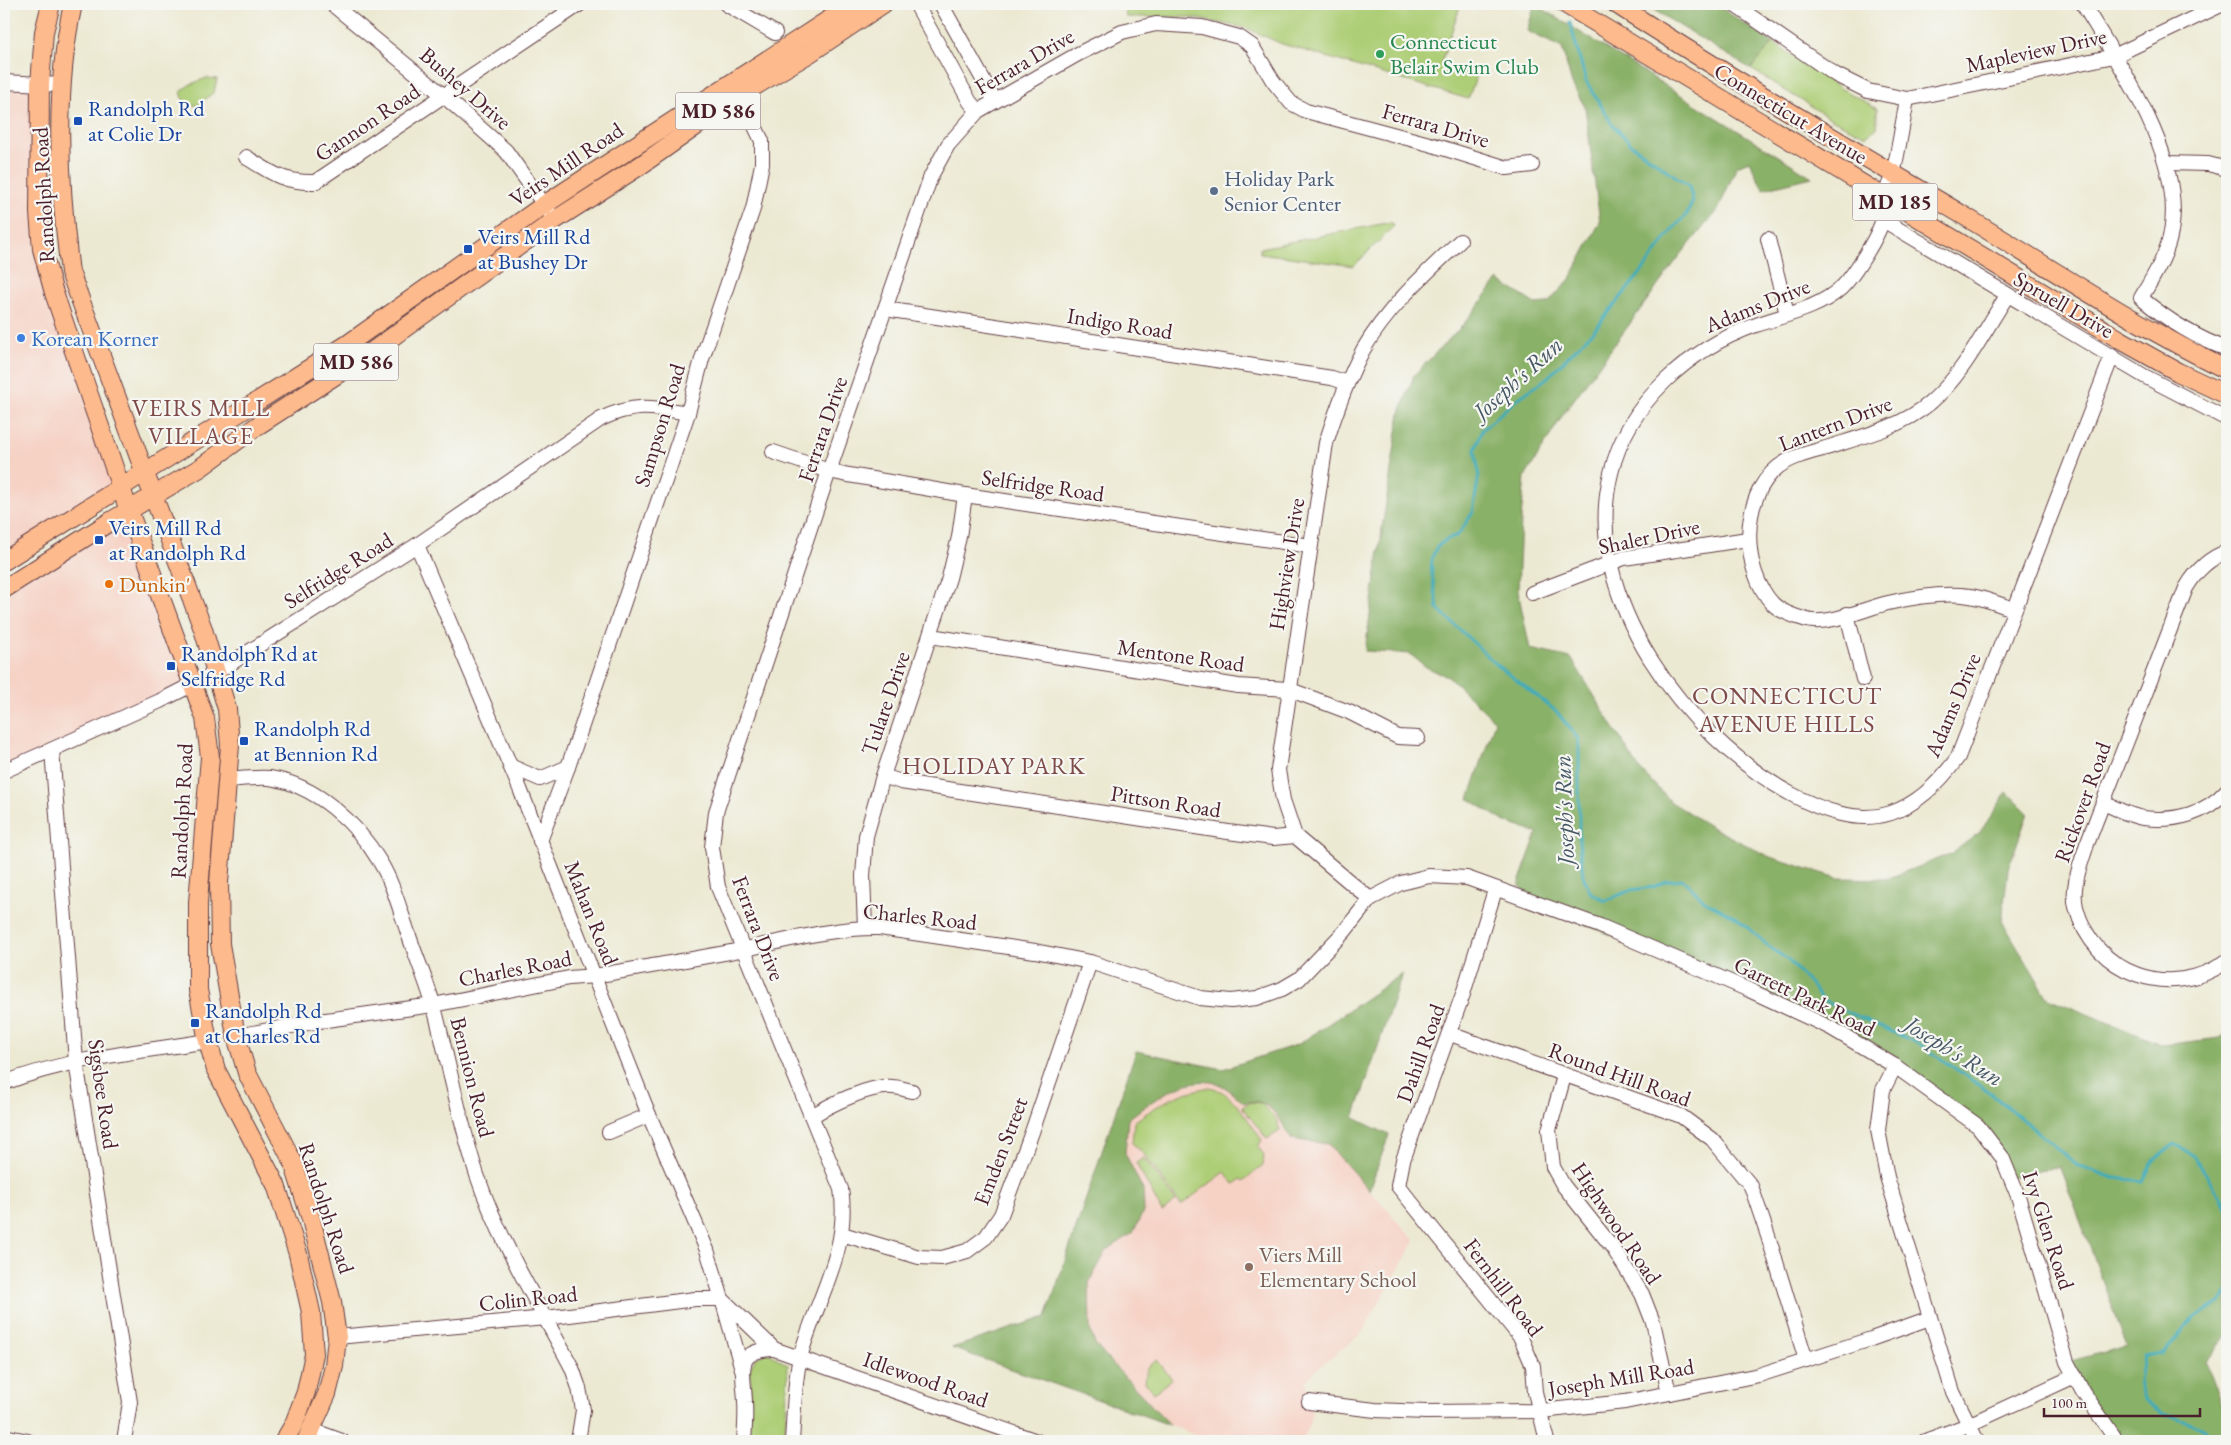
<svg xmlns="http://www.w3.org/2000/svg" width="2231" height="1445" viewBox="0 0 2231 1445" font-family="'EB Garamond',serif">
  <rect width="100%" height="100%" fill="#f6f6f2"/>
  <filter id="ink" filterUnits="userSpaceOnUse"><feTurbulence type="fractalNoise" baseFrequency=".02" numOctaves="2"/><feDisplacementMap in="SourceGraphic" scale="10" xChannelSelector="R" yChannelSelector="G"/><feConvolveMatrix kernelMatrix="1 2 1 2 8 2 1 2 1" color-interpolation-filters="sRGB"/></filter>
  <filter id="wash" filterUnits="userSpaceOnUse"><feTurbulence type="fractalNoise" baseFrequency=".0096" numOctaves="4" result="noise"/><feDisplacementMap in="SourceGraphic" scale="20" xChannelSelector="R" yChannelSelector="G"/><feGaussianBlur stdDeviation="1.12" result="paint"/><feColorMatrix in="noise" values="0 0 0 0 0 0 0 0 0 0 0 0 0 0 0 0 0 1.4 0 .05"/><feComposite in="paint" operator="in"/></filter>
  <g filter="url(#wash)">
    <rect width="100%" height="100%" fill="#ece9d2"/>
    <g fill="#f6d2c5">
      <polygon points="4,82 40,84 39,213 121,487 4,560"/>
      <polygon points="129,511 193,684 4,771 4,589"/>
      <polygon points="1211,1082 1228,1089 1243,1103 1251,1100 1262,1101 1279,1117 1291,1139 1328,1143 1415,1241 1361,1334 1318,1368 1306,1381 1313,1413 1303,1441 1211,1441 1170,1425 1104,1355 1095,1344 1090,1329 1089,1283 1107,1250 1133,1233 1143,1190 1125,1153 1128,1119 1163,1094 1186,1085"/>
    </g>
    <g fill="#adce76" stroke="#7c7650">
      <polygon points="1124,4 1461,4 1441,63 1478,72 1468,99 1282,44 1246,28 1187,17 1126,17"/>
      <polygon points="1773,43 1840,88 1877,108 1877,128 1866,136 1831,119 1751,69"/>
      <polygon points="206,78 217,79 214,92 197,106 184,102 181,92 189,85"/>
      <polygon points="1391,222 1394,226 1354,266 1260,253 1260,248"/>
      <path d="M1210,1087C1234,1092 1248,1121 1262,1140L1258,1147L1264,1155L1263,1166L1243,1181L1241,1179L1234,1184L1225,1172L1181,1205L1143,1153L1132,1143L1134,1122C1162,1102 1175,1094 1210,1087Z"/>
      <polygon points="1251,1102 1261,1103 1276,1118 1280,1131 1267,1139 1242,1107"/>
      <polygon points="1144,1158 1176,1201 1162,1212 1136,1163"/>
      <polygon points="767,1352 788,1365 785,1441 749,1441 751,1382 749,1371 755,1359"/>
      <polygon points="1157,1360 1172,1379 1154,1393 1145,1382 1147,1368"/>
    </g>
    <g fill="#8ab167" stroke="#6a6849">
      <polygon points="1535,4 1812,177 1763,189 1749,161 1737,166 1719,208 1679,257 1564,413 1525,477 1521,519 1518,591 1530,649 1571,658 1638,767 1671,802 1713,828 1770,857 1838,878 1886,879 1951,854 1980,832 2007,792 2028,813 2008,869 2002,921 2048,998 2163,1045 2220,1038 2227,1033 2227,1336 2206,1362 2227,1418 2227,1441 2117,1441 2067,1362 2127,1346 2060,1167 2010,1177 1978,1126 1831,1028 1527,900 1519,883 1537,833 1505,822 1469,799 1495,721 1450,678 1426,667 1410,654 1365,651 1382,529 1400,413 1414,375 1463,325 1498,280 1535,304 1548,303 1570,279 1600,222 1585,107 1572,84 1562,48 1527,31"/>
      <polygon points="1644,4 1715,4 1773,43 1751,69"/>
      <path d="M1402,974L1354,1118L1389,1135L1369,1190L1328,1144L1291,1139C1281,1120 1268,1095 1244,1103C1234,1094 1224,1084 1211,1082C1180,1078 1151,1102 1128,1119L1125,1153L1143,1190L1144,1210L1133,1233L1107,1250L1089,1283L1090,1329L1095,1344L1104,1355L1170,1425L952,1348L1046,1317L1136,1051L1223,1069L1299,1044Z"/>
    </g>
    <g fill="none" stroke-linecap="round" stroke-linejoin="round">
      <g stroke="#3dacbb" stroke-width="3">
        <path d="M1570,23L1586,81L1612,124L1632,145L1689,186L1693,201L1687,214L1672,230L1644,269L1595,329L1547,378L1516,400L1482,430L1475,450L1479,473L1473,512L1458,535C1417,547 1435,579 1438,609L1496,664L1557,712L1579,740V841L1583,875L1590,892L1605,901L1631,890L1654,887L1666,881L1682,879L1705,901L1737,918L1766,944L1789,961L1811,985L1822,1000L1921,1045L1989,1092L2077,1165L2114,1178L2143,1181L2153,1161L2175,1144L2194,1156L2221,1197L2227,1210"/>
        <polyline points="2210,1441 2205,1428 2163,1413 2144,1399 2139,1380 2143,1357 2162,1354 2194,1318 2220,1303 2227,1292"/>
      </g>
    </g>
  </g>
  <g filter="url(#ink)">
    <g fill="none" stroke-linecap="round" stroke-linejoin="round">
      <defs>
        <g id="minor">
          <polyline points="332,4 444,96 506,151 550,213"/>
          <polyline points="726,4 775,33"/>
          <polyline points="916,4 970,102 978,111"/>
          <polyline points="941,4 995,101"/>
          <polyline points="1733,4 1836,75 1868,91 1907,99 2114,56 2223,4"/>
          <path d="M2083,4C2119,65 2185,157 2171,232C2167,256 2153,277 2141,298C2166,319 2196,338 2227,349"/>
          <polyline points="4,82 61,85"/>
          <path d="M1907,99C1903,123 1899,146 1894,170C1892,179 1887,187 1885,196C1883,203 1885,211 1883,218C1880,234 1853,277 1841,288C1818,309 1784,315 1756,325C1689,349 1628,402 1611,473C1580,598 1687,737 1791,794C1821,810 1857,824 1891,813C1920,803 1941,781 1958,757L2112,356"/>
          <path d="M246,157C271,173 284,183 315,182L580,4"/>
          <polyline points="2167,163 2208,164 2227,169"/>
          <polyline points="1883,220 2144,376 2227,419"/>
          <polyline points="1768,239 1787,314"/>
          <path d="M2007,296C1983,332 1964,374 1930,403C1900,428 1860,437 1823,449C1808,453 1791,457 1778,467C1740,497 1741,570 1773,604C1781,612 1796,617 1807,620C1828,626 1866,608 1888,603C1914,597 1944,592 1970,596C1985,598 2000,605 2014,609"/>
          <polyline points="885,309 1332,378 1347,383"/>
          <polyline points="773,452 829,471 843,474 965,495 1310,546"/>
          <polyline points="417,545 520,789 649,1115 707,1250 722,1299 774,1349 1037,1441"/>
          <path d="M2227,552C2208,558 2196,571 2186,588L2087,844C2081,864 2071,886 2076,907C2093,974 2171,1002 2227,961"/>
          <polyline points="1532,593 1624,558 1748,539"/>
          <polyline points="1847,614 1863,679"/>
          <polyline points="931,636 1238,686 1288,689 1349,712 1398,737 1418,738"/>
          <polyline points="52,750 76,1062 130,1402 124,1441"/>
          <polyline points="510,766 540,779 568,767"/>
          <path d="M4,771L160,701L217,672L417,545L601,419C634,403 653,407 688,413"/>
          <polyline points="883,776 901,782 1228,832 1273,838 1295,836"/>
          <path d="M228,780C241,779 256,777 270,778C316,785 357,823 380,862C393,883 400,910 408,933C416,957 427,982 434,1007C449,1063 459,1120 477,1175C500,1243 539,1305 572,1368L579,1388L583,1410L578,1441"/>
          <path d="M2103,803C2116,808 2130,816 2143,818C2175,822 2206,814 2227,790"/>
          <polyline points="540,841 568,767 688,413 702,359 753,209 762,164 762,141 740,95"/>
          <polyline points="1495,890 1463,994 1403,1160 1398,1186 1521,1338 1533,1366 1535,1392 1547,1441"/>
          <path d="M1370,899L1295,836L1283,800L1278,770L1326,443C1336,411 1347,380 1363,350C1387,308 1425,274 1460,241"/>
          <polyline points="865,928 863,876 866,836 883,776 949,578 959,537 965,495"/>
          <polyline points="1450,1034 1681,1116 1712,1139 1751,1186 1769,1239 1806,1360"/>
          <path d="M236,1036L319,1021L433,1005L569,978L595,976C645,967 695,959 745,949C789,940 835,927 880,928L1035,951L1090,962L1200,998L1231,1001L1257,998L1282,989L1299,979L1344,932L1370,899L1401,883L1429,876L1467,878L1600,926L1749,990L1831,1028L1895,1066L1978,1126L2002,1157L2018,1196L2067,1362L2083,1392L2117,1441"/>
          <polyline points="1895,1066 1883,1090 1878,1130 1887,1177 1953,1392 1977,1441"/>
          <polyline points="1564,1076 1549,1130 1553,1167 1563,1185 1613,1248 1642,1294 1653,1322 1669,1393"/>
          <path d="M4,1083C69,1058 139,1052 208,1041"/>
          <path d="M812,1116C831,1104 870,1085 893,1087C899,1087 906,1090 912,1091"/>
          <polyline points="609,1132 649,1115"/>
          <polyline points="842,1234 919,1257 942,1258 967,1251 986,1237 1001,1215 1032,1132 1090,962"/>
          <polyline points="337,1337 546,1318 695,1299 722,1299 742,1369"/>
          <polyline points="1309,1402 1375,1410 1426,1412 1541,1411 1625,1402 1759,1375 1871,1339 1930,1318"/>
          <polyline points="312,1430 342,1441"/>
          <polyline points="4,1436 28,1441"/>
          <path d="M744,1441C745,1428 746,1415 745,1402C744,1372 733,1350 774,1349"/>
          <path d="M792,1441C794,1416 794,1382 800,1358C815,1301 851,1250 841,1189L718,887L712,847L716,812L829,471L931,176L948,145L978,111L1078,54L1122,32L1156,24L1202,27L1239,37L1252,46L1273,81L1291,103L1306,111L1433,145L1507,168L1532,165"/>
          <polyline points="1925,1441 1968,1425 2075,1376"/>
        </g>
        <g id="major">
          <polyline points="51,4 44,32 40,84 39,213 42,249 54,293 129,511 205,718 210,757 198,902 198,990 208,1041 216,1070 276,1185 298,1254 311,1312 314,1354 306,1392 294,1424 284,1441"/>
          <path d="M73,4C54,88 59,187 70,272L203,629L227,709L230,745L219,883L220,944L236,1036L247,1073L293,1162L311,1219L332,1302L337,1337L334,1366L327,1394L306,1441"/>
          <polyline points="1565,4 2119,339 2178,372 2227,395"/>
          <path d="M1616,4C1729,77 1845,145 1961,214C2049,267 2135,325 2227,370"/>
          <polyline points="4,561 348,344 544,205 853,4"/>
          <polyline points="4,589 111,521 200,468 257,426 370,353 555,220 641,165 740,95 810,53 883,4"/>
        </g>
      </defs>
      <use href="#minor" stroke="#623d44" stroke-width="16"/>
      <use href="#major" stroke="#623d44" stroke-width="20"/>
      <use href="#minor" stroke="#fff" stroke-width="14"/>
      <use href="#major" stroke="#fcba8d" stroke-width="18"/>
    </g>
  </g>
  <circle fill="#2e9e5b" stroke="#f6f6f2" stroke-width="2" cx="1380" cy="54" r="5"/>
  <g fill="#1a4fb4" stroke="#f6f6f2" stroke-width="2">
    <rect x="73" y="116" width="10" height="10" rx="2.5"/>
    <rect x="463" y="244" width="10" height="10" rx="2.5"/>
    <rect x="94" y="535" width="10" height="10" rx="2.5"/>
    <rect x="166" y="661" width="10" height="10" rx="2.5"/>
    <rect x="239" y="736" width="10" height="10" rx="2.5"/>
    <rect x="190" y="1018" width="10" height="10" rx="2.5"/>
  </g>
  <circle fill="#5c6f8a" stroke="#f6f6f2" stroke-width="2" cx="1214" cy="191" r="5"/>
  <circle fill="#3f7fe0" stroke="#f6f6f2" stroke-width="2" cx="21" cy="338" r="5"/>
  <circle fill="#e8710a" stroke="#f6f6f2" stroke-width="2" cx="109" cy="584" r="5"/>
  <circle fill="#8d6e63" stroke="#f6f6f2" stroke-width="2" cx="1249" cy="1267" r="5"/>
  <g text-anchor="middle" stroke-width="4.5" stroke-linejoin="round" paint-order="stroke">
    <g fill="#f6f6f2" stroke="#7e6067" stroke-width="1">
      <rect x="675.5" y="92.5" width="85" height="37" rx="4"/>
      <rect x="1852.5" y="183.5" width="85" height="37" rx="4"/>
      <rect x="313.5" y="343.5" width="85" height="37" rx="4"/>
    </g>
    <g font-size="21" font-weight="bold" fill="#4a1f2b">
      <text x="718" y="118">MD 586</text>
      <text x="1895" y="209">MD 185</text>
      <text x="356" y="369">MD 586</text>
    </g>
    <g font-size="22" fill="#27864d" stroke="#f6f6f2" text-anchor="start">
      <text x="1390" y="49">Connecticut<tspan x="1390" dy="25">Belair Swim Club</tspan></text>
    </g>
    <g font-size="22" fill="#4a1f2b" stroke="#f6f6f2">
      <text transform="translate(2036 50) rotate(-12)" y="8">Mapleview Drive</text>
      <text transform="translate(1024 61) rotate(-30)" y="8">Ferrara Drive</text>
      <text transform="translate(466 88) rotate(41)" y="8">Bushey Drive</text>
      <text transform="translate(1791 113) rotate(31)" y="8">Connecticut Avenue</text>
      <text transform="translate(367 122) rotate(-34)" y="8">Gannon Road</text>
      <text transform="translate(1436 125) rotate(16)" y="8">Ferrara Drive</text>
      <text transform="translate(566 164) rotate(-34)" y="8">Veirs Mill Road</text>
      <text transform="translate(43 195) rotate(-93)" y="8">Randolph Road</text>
      <text transform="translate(2064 304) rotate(30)" y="8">Spruell Drive</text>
      <text transform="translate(1757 305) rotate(-22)" y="8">Adams Drive</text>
      <text transform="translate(1120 323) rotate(9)" y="8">Indigo Road</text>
      <text transform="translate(1835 423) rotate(-21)" y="8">Lantern Drive</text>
      <text transform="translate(659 425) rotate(-73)" y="8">Sampson Road</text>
      <text transform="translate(822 429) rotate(-71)" y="8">Ferrara Drive</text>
      <text transform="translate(1043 485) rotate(8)" y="8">Selfridge Road</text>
      <text transform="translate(1649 536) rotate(-12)" y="8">Shaler Drive</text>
      <text transform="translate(1286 564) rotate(-81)" y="8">Highview Drive</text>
      <text transform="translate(338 570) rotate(-32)" y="8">Selfridge Road</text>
      <text transform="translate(1181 655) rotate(8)" y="8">Mentone Road</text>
      <text transform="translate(885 703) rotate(-71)" y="8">Tulare Drive</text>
      <text transform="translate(1952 705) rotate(-67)" y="8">Adams Drive</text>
      <text transform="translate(1166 801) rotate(9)" y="8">Pittson Road</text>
      <text transform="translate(2082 802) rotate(-70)" y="8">Rickover Road</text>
      <text transform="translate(181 811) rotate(-87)" y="8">Randolph Road</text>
      <text transform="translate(592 913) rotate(68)" y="8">Mahan Road</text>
      <text transform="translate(920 916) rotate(6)" y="8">Charles Road</text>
      <text transform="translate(759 928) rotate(69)" y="8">Ferrara Drive</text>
      <text transform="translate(515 968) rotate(-11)" y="8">Charles Road</text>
      <text transform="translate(1805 996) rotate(26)" y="8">Garrett Park Road</text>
      <text transform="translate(1420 1053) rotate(-70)" y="8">Dahill Road</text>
      <text transform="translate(1620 1074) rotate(20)" y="8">Round Hill Road</text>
      <text transform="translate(473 1077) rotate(76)" y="8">Bennion Road</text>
      <text transform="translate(104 1094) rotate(82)" y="8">Sigsbee Road</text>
      <text transform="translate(1000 1151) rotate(-69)" y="8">Emden Street</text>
      <text transform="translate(327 1208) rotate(72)" y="8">Randolph Road</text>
      <text transform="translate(1617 1223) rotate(56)" y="8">Highwood Road</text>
      <text transform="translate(2049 1230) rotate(72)" y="8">Ivy Glen Road</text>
      <text transform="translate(1504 1287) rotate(53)" y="8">Fernhill Road</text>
      <text transform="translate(528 1298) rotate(-6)" y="8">Colin Road</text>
      <text transform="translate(1621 1377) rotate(-9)" y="8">Joseph Mill Road</text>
      <text transform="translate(926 1379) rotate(19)" y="8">Idlewood Road</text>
    </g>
    <g font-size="22" fill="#164399" stroke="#f6f6f2" text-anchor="start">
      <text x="88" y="116">Randolph Rd<tspan x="88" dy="25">at Colie Dr</tspan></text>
      <text x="478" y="244">Veirs Mill Rd<tspan x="478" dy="25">at Bushey Dr</tspan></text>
      <text x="109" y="535">Veirs Mill Rd<tspan x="109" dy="25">at Randolph Rd</tspan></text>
      <text x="181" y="661">Randolph Rd at<tspan x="181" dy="25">Selfridge Rd</tspan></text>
      <text x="254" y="736">Randolph Rd<tspan x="254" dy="25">at Bennion Rd</tspan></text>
      <text x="205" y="1018">Randolph Rd<tspan x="205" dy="25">at Charles Rd</tspan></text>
    </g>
    <g font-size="22" fill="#4e5e75" stroke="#f6f6f2" text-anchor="start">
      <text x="1224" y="186">Holiday Park<tspan x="1224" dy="25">Senior Center</tspan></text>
    </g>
    <g font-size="22" fill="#366cbe" stroke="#f6f6f2" text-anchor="start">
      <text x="31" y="346">Korean Korner</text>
    </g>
    <g font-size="22" fill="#c56008" stroke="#f6f6f2" text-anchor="start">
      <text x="119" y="592">Dunkin'</text>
    </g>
    <g font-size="22" fill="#785e54" stroke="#f6f6f2" text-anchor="start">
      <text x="1259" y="1262">Viers Mill<tspan x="1259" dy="25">Elementary School</tspan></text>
    </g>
    <g font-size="24" font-style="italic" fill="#455765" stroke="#f6f6f2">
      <text transform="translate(1518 378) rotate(-42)" y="8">Joseph's Run</text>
      <text transform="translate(1564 810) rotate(-92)" y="8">Joseph's Run</text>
      <text transform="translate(1954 1051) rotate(32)" y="8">Joseph's Run</text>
    </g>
    <g font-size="24" letter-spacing="1" fill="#7e4b48" stroke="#f6f6f2">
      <text x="201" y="416">VEIRS MILL<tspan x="201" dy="28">VILLAGE</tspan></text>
      <text x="1787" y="704">CONNECTICUT<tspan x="1787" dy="28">AVENUE HILLS</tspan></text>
      <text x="994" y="774">HOLIDAY PARK</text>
    </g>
  </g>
  <rect width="2231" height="1445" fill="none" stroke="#f6f6f2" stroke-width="20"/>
  <path d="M2044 1408v8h156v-8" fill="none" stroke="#4a1f2b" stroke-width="2.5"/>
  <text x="2051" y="1408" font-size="15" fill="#4a1f2b" stroke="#f6f6f2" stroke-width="4" paint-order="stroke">100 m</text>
</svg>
